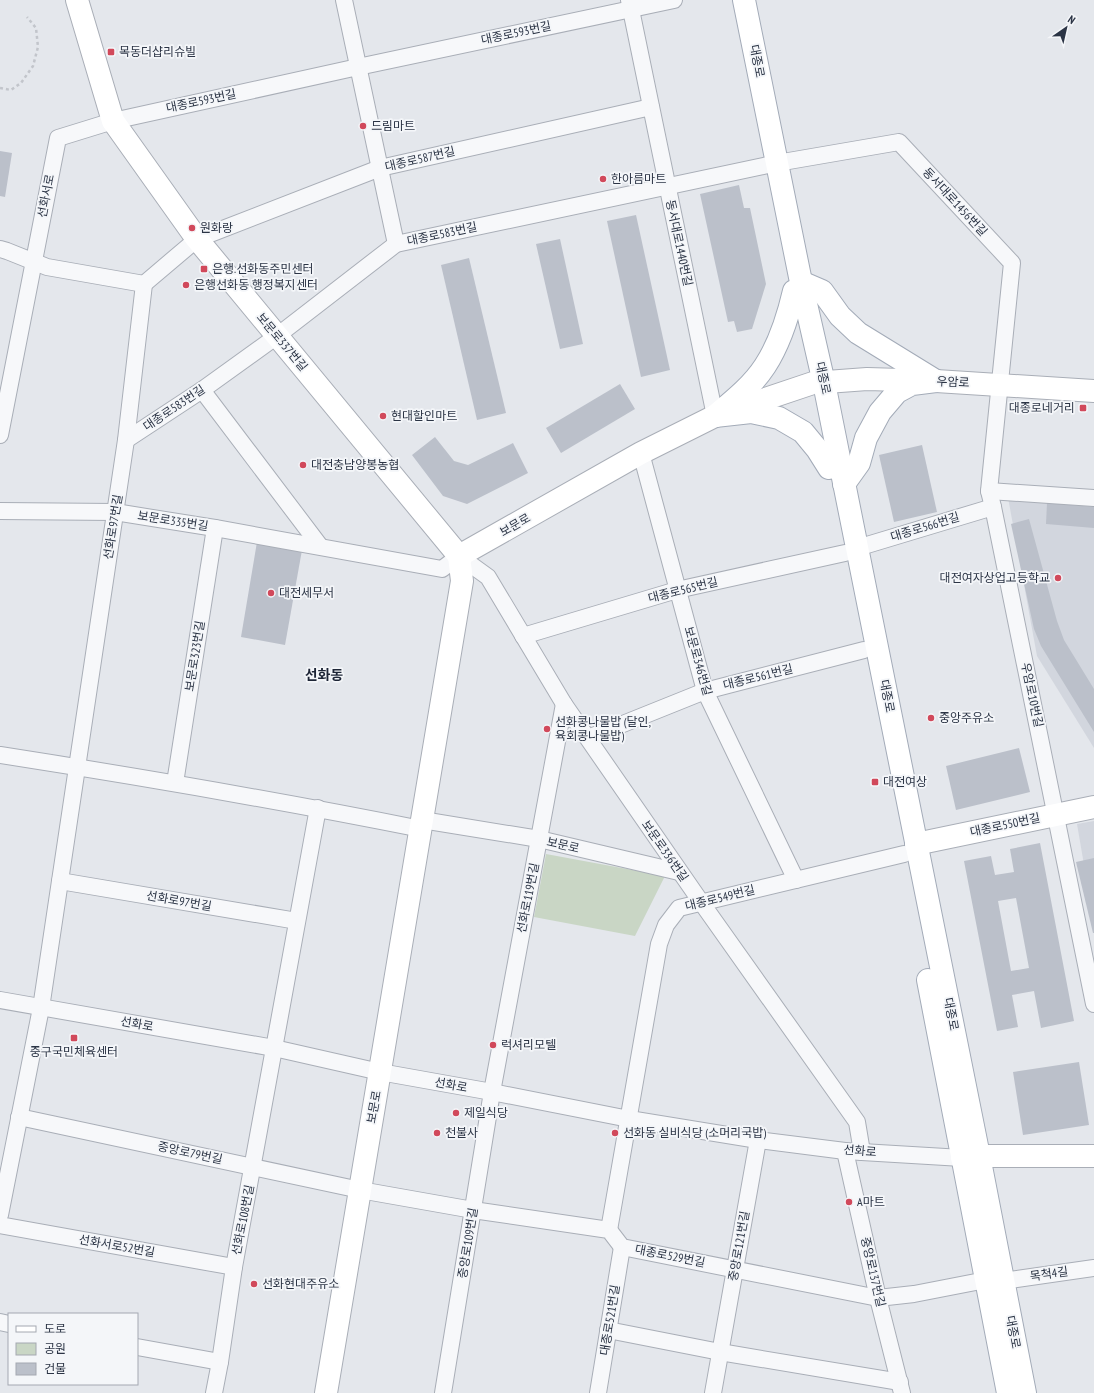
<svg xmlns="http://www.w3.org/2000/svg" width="1094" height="1393" viewBox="0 0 1094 1393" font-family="'PT Sans Narrow','Noto Sans KR',sans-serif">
  <rect width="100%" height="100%" fill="#e4e7ec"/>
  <g fill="#d2d6de">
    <polygon points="1007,492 1094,500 1094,748 1037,656"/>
    <polygon points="1094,821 1094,923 1077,824"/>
  </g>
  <polygon fill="#c9d6c5" points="546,854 665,876 635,936 534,917"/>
  <g fill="#bbc0ca" fill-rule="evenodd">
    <polygon points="0,151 12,153 5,197 0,196"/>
    <polygon points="739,185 744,208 750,208 766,284 752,329 737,332 734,321 728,322 700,194"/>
    <polygon points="636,215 670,370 641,377 607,221"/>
    <polygon points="560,239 583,344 560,349 536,244"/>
    <polygon points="469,258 506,413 477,420 441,265"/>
    <polygon points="620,384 635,409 561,453 546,428"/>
    <polygon points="435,437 454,461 468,465 513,443 528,473 467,504 443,496 412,455"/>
    <polygon points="922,445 937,512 894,522 879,455"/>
    <polygon points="1047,503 1094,507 1094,528 1046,524"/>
    <polygon points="1029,519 1057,621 1064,640 1094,689 1094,732 1041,646 1034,629 1011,524"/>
    <polygon points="257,542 302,550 285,645 241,637"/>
    <polygon points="1019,748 1030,792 956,810 946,766"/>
    <path d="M1040,843L1074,1021L1041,1028L1034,991L1012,995L1018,1027L997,1031L964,861L991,856L995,875L1014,872L1010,849ZM1016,898L1029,968L1011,971L998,901Z"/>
    <polygon points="1094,858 1094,933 1093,933 1076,862"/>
    <polygon points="1079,1062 1089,1125 1023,1135 1013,1072"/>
  </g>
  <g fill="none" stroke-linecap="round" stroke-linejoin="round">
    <defs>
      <g id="street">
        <polyline points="344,0 396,244"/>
        <polyline points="629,0 715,416"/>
        <polyline points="777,163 899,142 1012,263 989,491 993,507 1094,1004"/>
        <polyline points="0,249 7,251 47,267 144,284"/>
        <polyline points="144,284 197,239 380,168 651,107"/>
        <polyline points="202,390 320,546"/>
        <polyline points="0,435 58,138 113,121 358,67 674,0"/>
        <polyline points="126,440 202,390 277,336 396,244 768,165"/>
        <polyline points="641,453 705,691 796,880"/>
        <polyline points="989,491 1094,498"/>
        <polyline points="0,511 115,512 215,528 442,569 459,556 488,577 564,704 701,902 857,1122 862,1152"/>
        <polyline points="857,548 993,507"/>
        <polyline points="523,636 677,590 845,553"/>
        <polyline points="588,738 705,691 864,650"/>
        <path d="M0,755C141,777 281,801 421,829"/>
        <polyline points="175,783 215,528"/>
        <polyline points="422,820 539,839 679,872"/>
        <polyline points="60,881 297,921"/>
        <polyline points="0,1000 274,1048 380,1072 492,1092 629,1119 758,1140 845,1151 962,1158"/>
        <polyline points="19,1117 360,1190 473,1210 609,1230 622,1247 878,1298 914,1294 986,1280"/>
        <polyline points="845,1151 878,1298 902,1393"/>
        <polyline points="0,1215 41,1008 126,440 144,284"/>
        <polyline points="0,1225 234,1267"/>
        <polyline points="609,1230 659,944 666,925 679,908 904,854"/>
        <polyline points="1003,1281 1094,1268"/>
        <polyline points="0,1322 9,1324"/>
        <polyline points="608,1330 720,1352 900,1382"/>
        <polyline points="137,1347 220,1362"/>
        <polyline points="214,1393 220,1362 234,1267 318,808"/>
        <polyline points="443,1393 492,1092 564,704"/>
        <polyline points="598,1393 622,1247"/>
        <polyline points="713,1393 758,1140"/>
      </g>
      <g id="secondary">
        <polyline points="77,0 113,121 197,239 459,556"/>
        <polyline points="459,556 641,453 715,416 813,383 867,379 936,381 1094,391"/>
        <polyline points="916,844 1094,807"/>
        <polyline points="962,1158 979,1156 1094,1156"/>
        <polyline points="326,1393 462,581 459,556"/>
      </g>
      <g id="primary">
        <polyline points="744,0 801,282 824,383 979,1156 1025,1393"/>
        <polyline points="801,282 822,291 840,316 858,333 936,381"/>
        <path d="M715,416C733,401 752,386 765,366C780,343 788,317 794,291"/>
        <polyline points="715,416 751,412 779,418 803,432 817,449 829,468"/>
        <polyline points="844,484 859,463 866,438 880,412 897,392 912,384 936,381"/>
        <polyline points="928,980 1008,1393"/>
      </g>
    </defs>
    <use href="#street" stroke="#a9aeb7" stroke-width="18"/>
    <use href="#secondary" stroke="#a9aeb7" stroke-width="24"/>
    <use href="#primary" stroke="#a3abb8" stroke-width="24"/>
    <polyline stroke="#c2c5cb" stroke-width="2.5" stroke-dasharray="3 3" stroke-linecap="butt" points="0,88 11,90 21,83 33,66 38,47 36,28 27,17"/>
    <use href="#street" stroke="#f7f8fa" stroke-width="16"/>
    <use href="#secondary" stroke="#fff" stroke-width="22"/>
    <use href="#primary" stroke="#fff" stroke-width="22"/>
  </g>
  <g fill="#d1495b" stroke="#f4f6f9" stroke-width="1.5">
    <rect x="107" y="48" width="8" height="8" rx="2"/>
    <circle cx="363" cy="126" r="4"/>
    <circle cx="603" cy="179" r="4"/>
    <circle cx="192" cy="228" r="4"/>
    <rect x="200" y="265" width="8" height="8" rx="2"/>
    <circle cx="186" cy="285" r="4"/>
    <rect x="1079" y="404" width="8" height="8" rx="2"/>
    <circle cx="383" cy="416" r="4"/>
    <circle cx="303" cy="465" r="4"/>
    <circle cx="1058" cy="578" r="4"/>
    <circle cx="271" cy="593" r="4"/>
    <circle cx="931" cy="718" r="4"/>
    <circle cx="547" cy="729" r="4"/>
    <rect x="871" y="778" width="8" height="8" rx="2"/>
    <rect x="70" y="1034" width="8" height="8" rx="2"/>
    <circle cx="493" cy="1045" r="4"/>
    <circle cx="456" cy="1113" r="4"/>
    <circle cx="437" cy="1133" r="4"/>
    <circle cx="615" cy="1133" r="4"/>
    <circle cx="849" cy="1202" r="4"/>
    <circle cx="254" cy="1284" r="4"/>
  </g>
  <g text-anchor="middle" stroke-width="3.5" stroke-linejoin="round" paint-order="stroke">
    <g font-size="12" fill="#2b3445" stroke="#f4f6f9">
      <text transform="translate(516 33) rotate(-12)" y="4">대종로593번길</text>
      <text transform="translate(757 61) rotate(79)" y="4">대종로</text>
      <text transform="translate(201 101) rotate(-12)" y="4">대종로593번길</text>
      <text transform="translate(420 159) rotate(-13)" y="4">대종로587번길</text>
      <text transform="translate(46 196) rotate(-79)" y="4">선화서로</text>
      <text transform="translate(955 202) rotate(47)" y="4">동서대로1456번길</text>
      <text transform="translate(442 234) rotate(-12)" y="4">대종로583번길</text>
      <text transform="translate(679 243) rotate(78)" y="4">동서대로1440번길</text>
      <text transform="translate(282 342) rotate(50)" y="4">보문로337번길</text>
      <text transform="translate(823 378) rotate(78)" y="4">대종로</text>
      <text transform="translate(953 382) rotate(3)" y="4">우암로</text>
      <text transform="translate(174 408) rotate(-34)" y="4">대종로583번길</text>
      <text transform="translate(173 521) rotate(9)" y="4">보문로335번길</text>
      <text transform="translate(515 525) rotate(-30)" y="4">보문로</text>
      <text transform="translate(113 527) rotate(-81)" y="4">선화로97번길</text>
      <text transform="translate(925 527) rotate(-17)" y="4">대종로566번길</text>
      <text transform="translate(683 590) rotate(-14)" y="4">대종로565번길</text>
      <text transform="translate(195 656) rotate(-81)" y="4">보문로323번길</text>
      <text transform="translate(698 661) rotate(74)" y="4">보문로346번길</text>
      <text transform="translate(758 677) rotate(-14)" y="4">대종로561번길</text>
      <text transform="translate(1032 695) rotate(78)" y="4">우암로10번길</text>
      <text transform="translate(887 696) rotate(79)" y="4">대종로</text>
      <text transform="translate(1005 825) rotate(-12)" y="4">대종로550번길</text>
      <text transform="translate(563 845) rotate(13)" y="4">보문로</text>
      <text transform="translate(665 851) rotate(55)" y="4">보문로336번길</text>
      <text transform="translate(528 898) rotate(-79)" y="4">선화로119번길</text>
      <text transform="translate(720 898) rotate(-14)" y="4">대종로549번길</text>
      <text transform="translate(179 901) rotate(10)" y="4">선화로97번길</text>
      <text transform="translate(951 1014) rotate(79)" y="4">대종로</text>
      <text transform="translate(137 1024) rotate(10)" y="4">선화로</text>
      <text transform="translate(451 1085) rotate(10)" y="4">선화로</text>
      <text transform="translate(374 1107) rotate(-80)" y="4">보문로</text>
      <text transform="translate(860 1151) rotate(4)" y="4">선화로</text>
      <text transform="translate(190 1153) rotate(12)" y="4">중앙로79번길</text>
      <text transform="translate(243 1220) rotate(-79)" y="4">선화로108번길</text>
      <text transform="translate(468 1243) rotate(-81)" y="4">중앙로109번길</text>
      <text transform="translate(117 1246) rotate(10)" y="4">선화서로52번길</text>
      <text transform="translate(739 1246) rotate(-80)" y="4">중앙로121번길</text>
      <text transform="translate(670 1256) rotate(11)" y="4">대종로529번길</text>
      <text transform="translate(873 1272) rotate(77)" y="4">중앙로137번길</text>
      <text transform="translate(1049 1274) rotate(-8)" y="4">목척4길</text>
      <text transform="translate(610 1320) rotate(-81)" y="4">대종로521번길</text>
      <text transform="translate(1013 1332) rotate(79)" y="4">대종로</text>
    </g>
    <g font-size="12" fill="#2b3445" stroke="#f4f6f9" text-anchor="start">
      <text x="119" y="56">목동더샵리슈빌</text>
      <text x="371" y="130">드림마트</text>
      <text x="611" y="183">한아름마트</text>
      <text x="200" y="232">원화랑</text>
      <text x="212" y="273">은행.선화동주민센터</text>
      <text x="194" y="289">은행선화동 행정복지센터</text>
      <text x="1075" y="412" text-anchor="end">대종로네거리</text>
      <text x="391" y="420">현대할인마트</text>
      <text x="311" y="469">대전충남양봉농협</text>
      <text x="1050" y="582" text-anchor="end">대전여자상업고등학교</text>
      <text x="279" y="597">대전세무서</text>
      <text x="939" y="722">중앙주유소</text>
      <text x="555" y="726">선화콩나물밥 (달인,<tspan x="555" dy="14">육회콩나물밥)</tspan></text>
      <text x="883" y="786">대전여상</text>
      <text x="501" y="1049">럭셔리모텔</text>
      <text x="74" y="1056" text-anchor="middle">중구국민체육센터</text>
      <text x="464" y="1117">제일식당</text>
      <text x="445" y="1137">천불사</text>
      <text x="623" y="1137">선화동 실비식당 (소머리국밥)</text>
      <text x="857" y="1206">A마트</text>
      <text x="262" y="1288">선화현대주유소</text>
    </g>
    <g font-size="14" font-weight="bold" fill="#1d2536" stroke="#f4f6f9">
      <text x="324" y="680">선화동</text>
    </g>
  </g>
  <rect x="8" y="1313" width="130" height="72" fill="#f4f6f9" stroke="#a4a8b1"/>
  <rect x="16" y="1326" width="20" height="6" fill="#ffffff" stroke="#a4a8b1"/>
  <text x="44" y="1333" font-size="12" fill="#2b3445">도로</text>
  <rect x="16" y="1343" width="20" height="12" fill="#c9d6c5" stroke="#a4a8b1"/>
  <text x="44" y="1353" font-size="12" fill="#2b3445">공원</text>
  <rect x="16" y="1363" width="20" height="12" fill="#bbc0ca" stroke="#a4a8b1"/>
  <text x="44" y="1373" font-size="12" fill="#2b3445">건물</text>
  <g transform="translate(1066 28) rotate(34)" stroke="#f4f6f9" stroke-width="3" paint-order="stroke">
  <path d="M0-3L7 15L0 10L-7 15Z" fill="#2b3445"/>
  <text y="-6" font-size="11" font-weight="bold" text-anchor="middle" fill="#2b3445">N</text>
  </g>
</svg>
